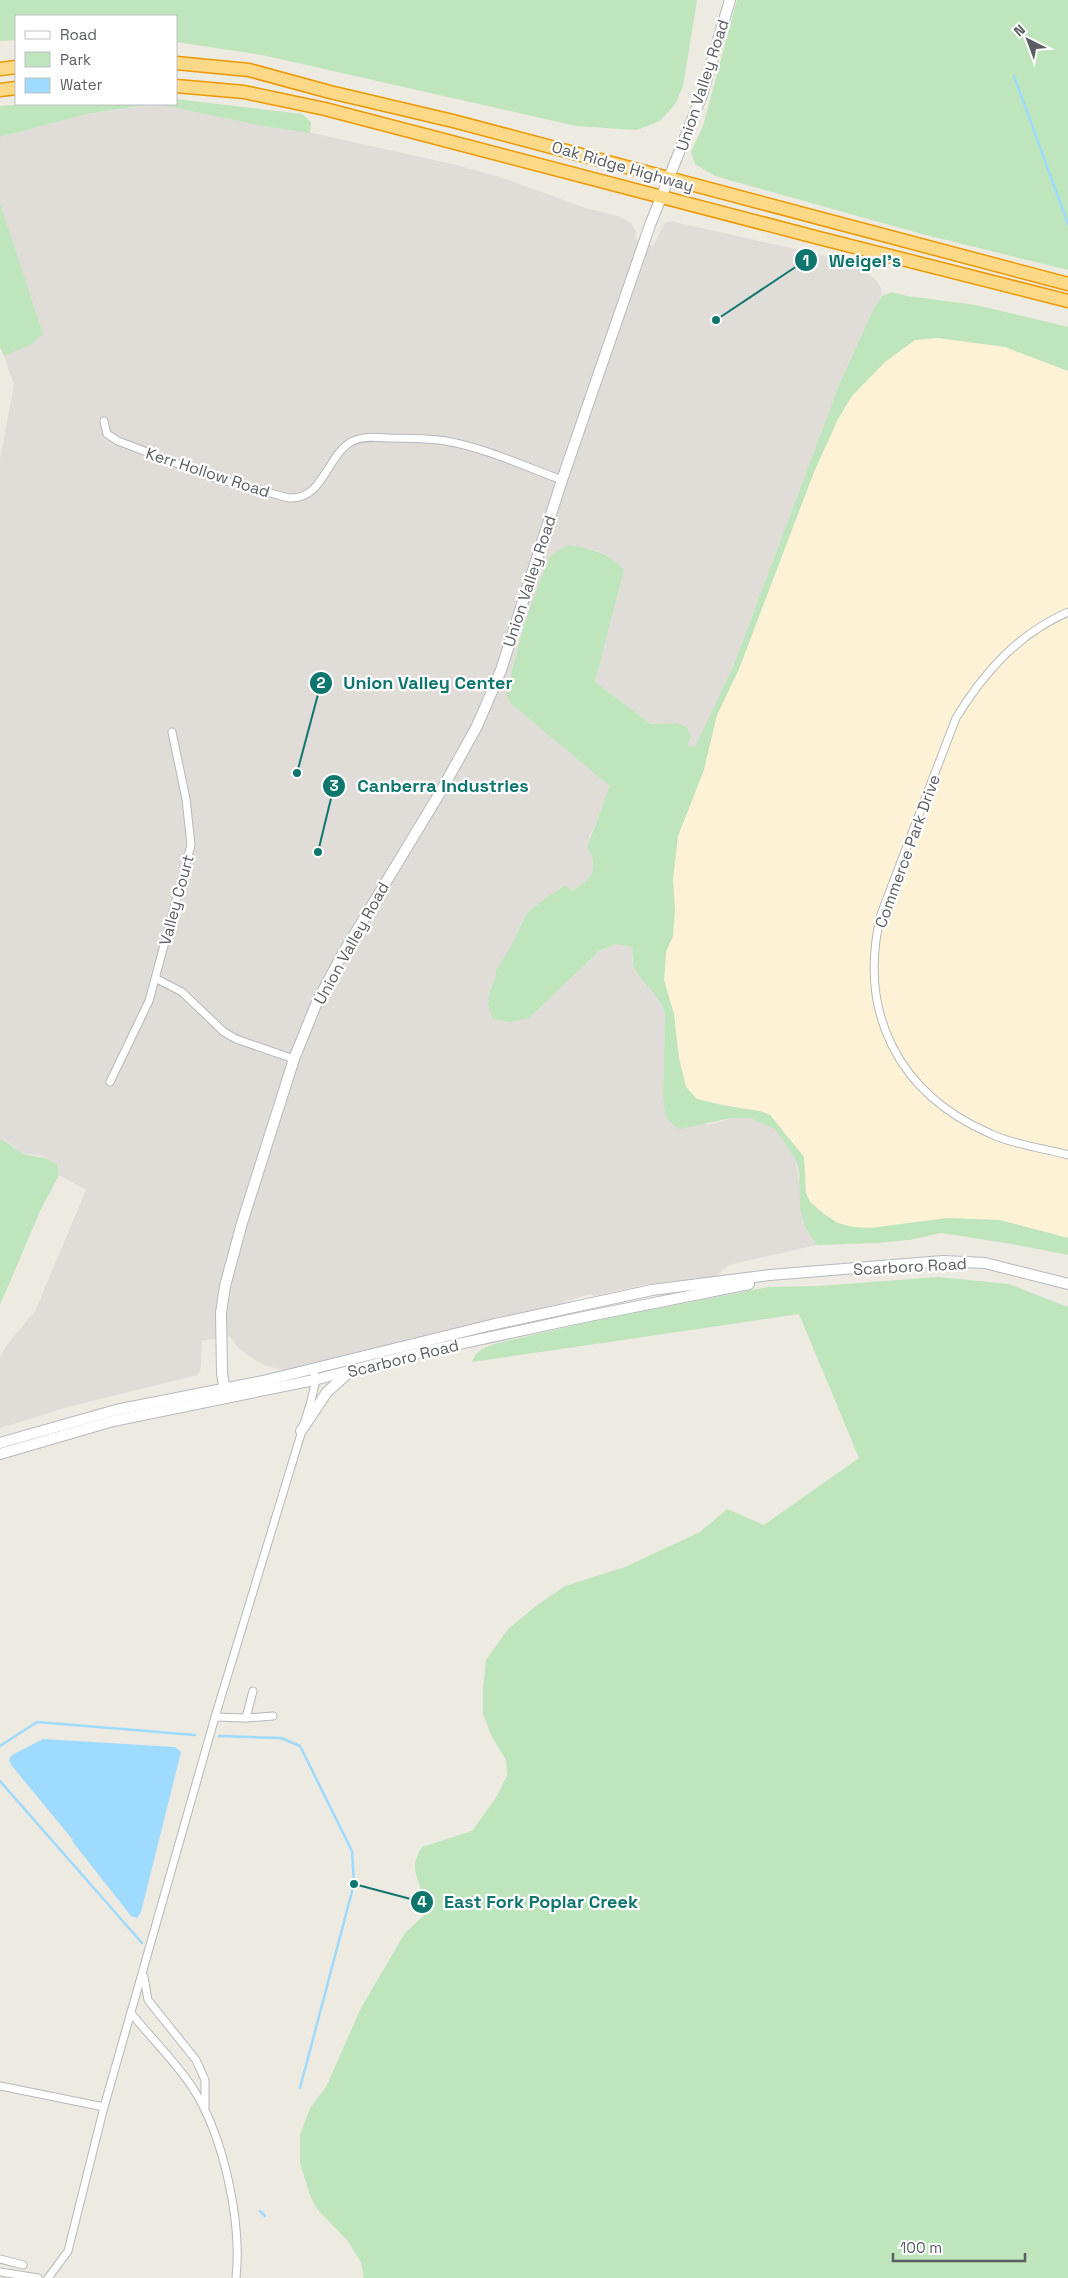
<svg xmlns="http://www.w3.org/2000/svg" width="1068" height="2278" viewBox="0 0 1068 2278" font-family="'Space Grotesk',sans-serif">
  <rect width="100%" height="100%" fill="#edeae1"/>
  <polygon fill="#fdf2d5" points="938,338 1005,347 1068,371 1068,1238 1000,1220 947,1218 870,1228 853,1227 838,1223 824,1214 810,1202 805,1192 804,1157 771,1115 697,1099 686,1087 679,1058 674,1014 664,980 666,952 673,935 675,910 673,880 678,836 717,715 739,669 814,472 838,419 852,396 885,362 915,340"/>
  <polygon fill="#e0ddd9" points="157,104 262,126 303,131 457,165 503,178 585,208 618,216 632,224 636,232 635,239 653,246 665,223 670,221 813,253 857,266 876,280 881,288 882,296 872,312 839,385 733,667 695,748 687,746 676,723 651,724 595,682 624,570 598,551 568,545 525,622 506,693 510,703 610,785 607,798 589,838 594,860 594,869 587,881 572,891 564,885 544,899 526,914 514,941 496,970 496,980 490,991 542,1005 599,951 616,944 632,947 632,961 662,1003 665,1012 663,1097 709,1125 732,1118 750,1118 775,1129 796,1160 805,1227 817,1245 729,1265 715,1277 648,1284 594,1296 590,1294 567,1301 563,1305 290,1371 266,1366 255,1360 238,1348 230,1336 202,1341 201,1367 198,1375 72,1406 0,1428 0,1358 6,1346 35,1311 86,1190 59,1175 57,1165 42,1156 21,1153 6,1141 0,1139 0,459 14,385 4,356 32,344 42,334 0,203 0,137 87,114"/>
  <g fill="#bfe5bd">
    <polygon points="0,0 697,0 683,86 676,103 660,121 637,130 576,126 262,55 176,42 176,16 16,16 16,40 0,41"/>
    <polygon points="737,0 1068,0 1068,270 922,234 715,176 695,164 691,152 703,126"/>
    <polygon points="176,99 302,114 311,122 310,133 262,126 157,104 176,104"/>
    <polygon points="25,104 153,104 87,114 0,137 0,106"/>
    <polygon points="0,203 43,334 32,344 4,356 0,347"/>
    <path d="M892,292L907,296L976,305L1068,327V371L1005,347L938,338L915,340L885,362L852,396L838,419L814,472L739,669L717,715L704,770L678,836L673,880L675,910L673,936L666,952L664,980L674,1014L679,1058L686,1087L697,1099L721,1105L760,1111L770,1115L804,1157L806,1193L810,1202L824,1214L838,1223L853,1227L870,1228L947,1218L1000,1220L1068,1238V1255L1012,1244L941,1233L909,1240L876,1243L817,1245L805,1227L800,1207L799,1172L796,1160L775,1129L750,1118H732L679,1129L666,1118L663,1097L665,1012C659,995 645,986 636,971C632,964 633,956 632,947L616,944L599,951L529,1018L510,1022L493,1019L488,1005L490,991L495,980L496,970L514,941L526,914L544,899L565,885L572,891C592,878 600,870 587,847L610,786L510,703L506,693L525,622L544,571L551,555L568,545C590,548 609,553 624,570L595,682L651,724L676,723L687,727L691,737L687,746L695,747L733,667L839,385L872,312L882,296Z"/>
    <path d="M0,1139C8,1142 13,1148 20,1152C32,1159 42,1153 57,1165L59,1175L40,1211L0,1305Z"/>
    <path d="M939,1277L1009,1284L1068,1307V2278H364L361,2263L348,2241L317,2209L311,2198L300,2163V2135L310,2108L326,2087L361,2008L405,1933L424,1915C423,1908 424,1900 422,1894C417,1873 409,1868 422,1847L472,1831L496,1798L507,1776L506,1760L492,1737L483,1714V1689L486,1660L508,1629L536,1606L565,1586L625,1567L700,1532L727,1509L764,1525L859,1458L799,1314L472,1362L475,1355L482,1349L494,1344L593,1321L768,1287L819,1286Z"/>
  </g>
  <polygon fill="#9fdaff" points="43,1739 175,1747 181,1752 141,1912 137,1918 131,1916 72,1841 73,1840 12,1766 9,1760 12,1755"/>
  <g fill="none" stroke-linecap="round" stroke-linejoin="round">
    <g stroke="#9fdaff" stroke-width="2.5">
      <polyline points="1014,76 1068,224"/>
      <polyline points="219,1736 281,1738 300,1746 352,1851 354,1884 300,2088"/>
      <polyline points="0,1746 37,1722 195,1735"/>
      <polyline points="0,1781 142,1943"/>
      <polyline points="260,2211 265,2216"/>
    </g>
    <defs>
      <g id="street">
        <path d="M104,421L107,434L118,441L218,479L289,498C323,500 326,457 351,442C361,436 376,437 388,438C407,438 427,438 446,441C485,448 524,466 562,480"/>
        <path d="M1068,612C1018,634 984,672 956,718L881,914C857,1012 898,1094 991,1134C1014,1145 1043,1148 1068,1155"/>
        <polyline points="157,979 182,992 224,1032 236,1039 294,1059"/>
        <polyline points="110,1082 149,1001 191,845 186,799 172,732"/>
        <polyline points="215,1717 246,1718 273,1716"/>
        <polyline points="246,1718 253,1691"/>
        <polyline points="144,1977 148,2000 196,2060 205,2080 205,2107"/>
        <path d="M131,2013C150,2037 178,2064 194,2090C224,2138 242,2222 236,2278"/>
        <polyline points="0,2086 104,2107"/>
        <polyline points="0,2259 23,2265"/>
        <polyline points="0,2272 38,2278"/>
        <polyline points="48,2278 68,2251 104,2107 215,1717 311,1401 315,1384 314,1369"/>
      </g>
      <g id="secondary">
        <polyline points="226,1398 222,1373 221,1313 225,1286 242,1223 294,1059 317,1002 342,955 441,791 476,728 487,703 501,670 562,480 650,225 702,95 730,0"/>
        <polyline points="301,1431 327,1392 347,1374"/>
        <polyline points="0,1443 116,1410 263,1381 491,1325 652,1290 770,1275 943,1261 985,1263 1068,1284"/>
        <polyline points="0,1454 113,1421 314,1380 422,1352 584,1317 749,1284"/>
      </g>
      <g id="highway">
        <polyline points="176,63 249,70 330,92 453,121 1068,284"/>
        <polyline points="0,69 16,67"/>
        <polyline points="176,86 244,92 325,109 819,238 1068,301"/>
        <polyline points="0,90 16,88"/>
      </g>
    </defs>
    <use href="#street" stroke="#b4b8bc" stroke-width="9"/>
    <use href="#secondary" stroke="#b5b9be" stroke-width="12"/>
    <use href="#highway" stroke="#ed9801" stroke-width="15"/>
    <use href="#street" stroke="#fff" stroke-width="7"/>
    <use href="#secondary" stroke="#fff" stroke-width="10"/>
    <use href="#highway" stroke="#fcd989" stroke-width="12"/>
  </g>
  <g text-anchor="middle" stroke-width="4.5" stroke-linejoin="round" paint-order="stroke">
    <g font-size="16" fill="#5a5e62" stroke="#fff">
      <text transform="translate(702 85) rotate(-72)" y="6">Union Valley Road</text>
      <text transform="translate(623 166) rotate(16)" y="6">Oak Ridge Highway</text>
      <text transform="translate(208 472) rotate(18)" y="6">Kerr Hollow Road</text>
      <text transform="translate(529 581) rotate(-72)" y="6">Union Valley Road</text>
      <text transform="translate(907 851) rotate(-70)" y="6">Commerce Park Drive</text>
      <text transform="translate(176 900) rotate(-75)" y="6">Valley Court</text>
      <text transform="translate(351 943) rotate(-61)" y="6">Union Valley Road</text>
      <text transform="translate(910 1266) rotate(-3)" y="6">Scarboro Road</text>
      <text transform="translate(403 1358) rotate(-14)" y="6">Scarboro Road</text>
    </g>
  </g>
  <path fill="none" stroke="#0f766e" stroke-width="2" d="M716 320L806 260M297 773L321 683M318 852L334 786M354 1884L422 1902"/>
  <g fill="#0f766e" stroke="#fff" stroke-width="2">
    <circle cx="716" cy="320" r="5"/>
    <circle cx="297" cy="773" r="5"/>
    <circle cx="318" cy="852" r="5"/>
    <circle cx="354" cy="1884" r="5"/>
    <circle cx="806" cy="260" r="12"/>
    <circle cx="321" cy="683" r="12"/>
    <circle cx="334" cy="786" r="12"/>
    <circle cx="422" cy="1902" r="12"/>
  </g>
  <g font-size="15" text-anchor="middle" font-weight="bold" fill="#fff">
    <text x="806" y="266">1</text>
    <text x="321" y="688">2</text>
    <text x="334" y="791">3</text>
    <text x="422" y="1907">4</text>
  </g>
  <g font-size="18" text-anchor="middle" font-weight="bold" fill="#0f766e" stroke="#fff" stroke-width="4.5" stroke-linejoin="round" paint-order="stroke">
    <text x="865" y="267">Weigel's</text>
    <text x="428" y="689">Union Valley Center</text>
    <text x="443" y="792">Canberra Industries</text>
    <text x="541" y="1908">East Fork Poplar Creek</text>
  </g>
  <rect x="15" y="15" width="162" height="90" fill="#ffffff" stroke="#bdbfc0"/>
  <rect x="25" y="31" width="25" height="8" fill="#ffffff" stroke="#bdbfc0"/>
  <text x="60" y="40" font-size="15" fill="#5a5e62">Road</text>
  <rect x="25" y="52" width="25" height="15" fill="#bfe5bd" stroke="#bdbfc0"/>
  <text x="60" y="65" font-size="15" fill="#5a5e62">Park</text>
  <rect x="25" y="78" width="25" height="15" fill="#9fdaff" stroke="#bdbfc0"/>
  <text x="60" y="90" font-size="15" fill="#5a5e62">Water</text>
  <g transform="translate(1028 40) rotate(318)" stroke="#ffffff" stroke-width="4" paint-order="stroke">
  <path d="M0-4L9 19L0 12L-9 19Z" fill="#5a5e62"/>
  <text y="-8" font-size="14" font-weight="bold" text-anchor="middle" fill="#5a5e62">N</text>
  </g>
  <path d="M893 2253v8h132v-8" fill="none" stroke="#5a5e62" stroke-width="2.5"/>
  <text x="900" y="2253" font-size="15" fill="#5a5e62" stroke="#ffffff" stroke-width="4" paint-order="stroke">100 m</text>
</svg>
